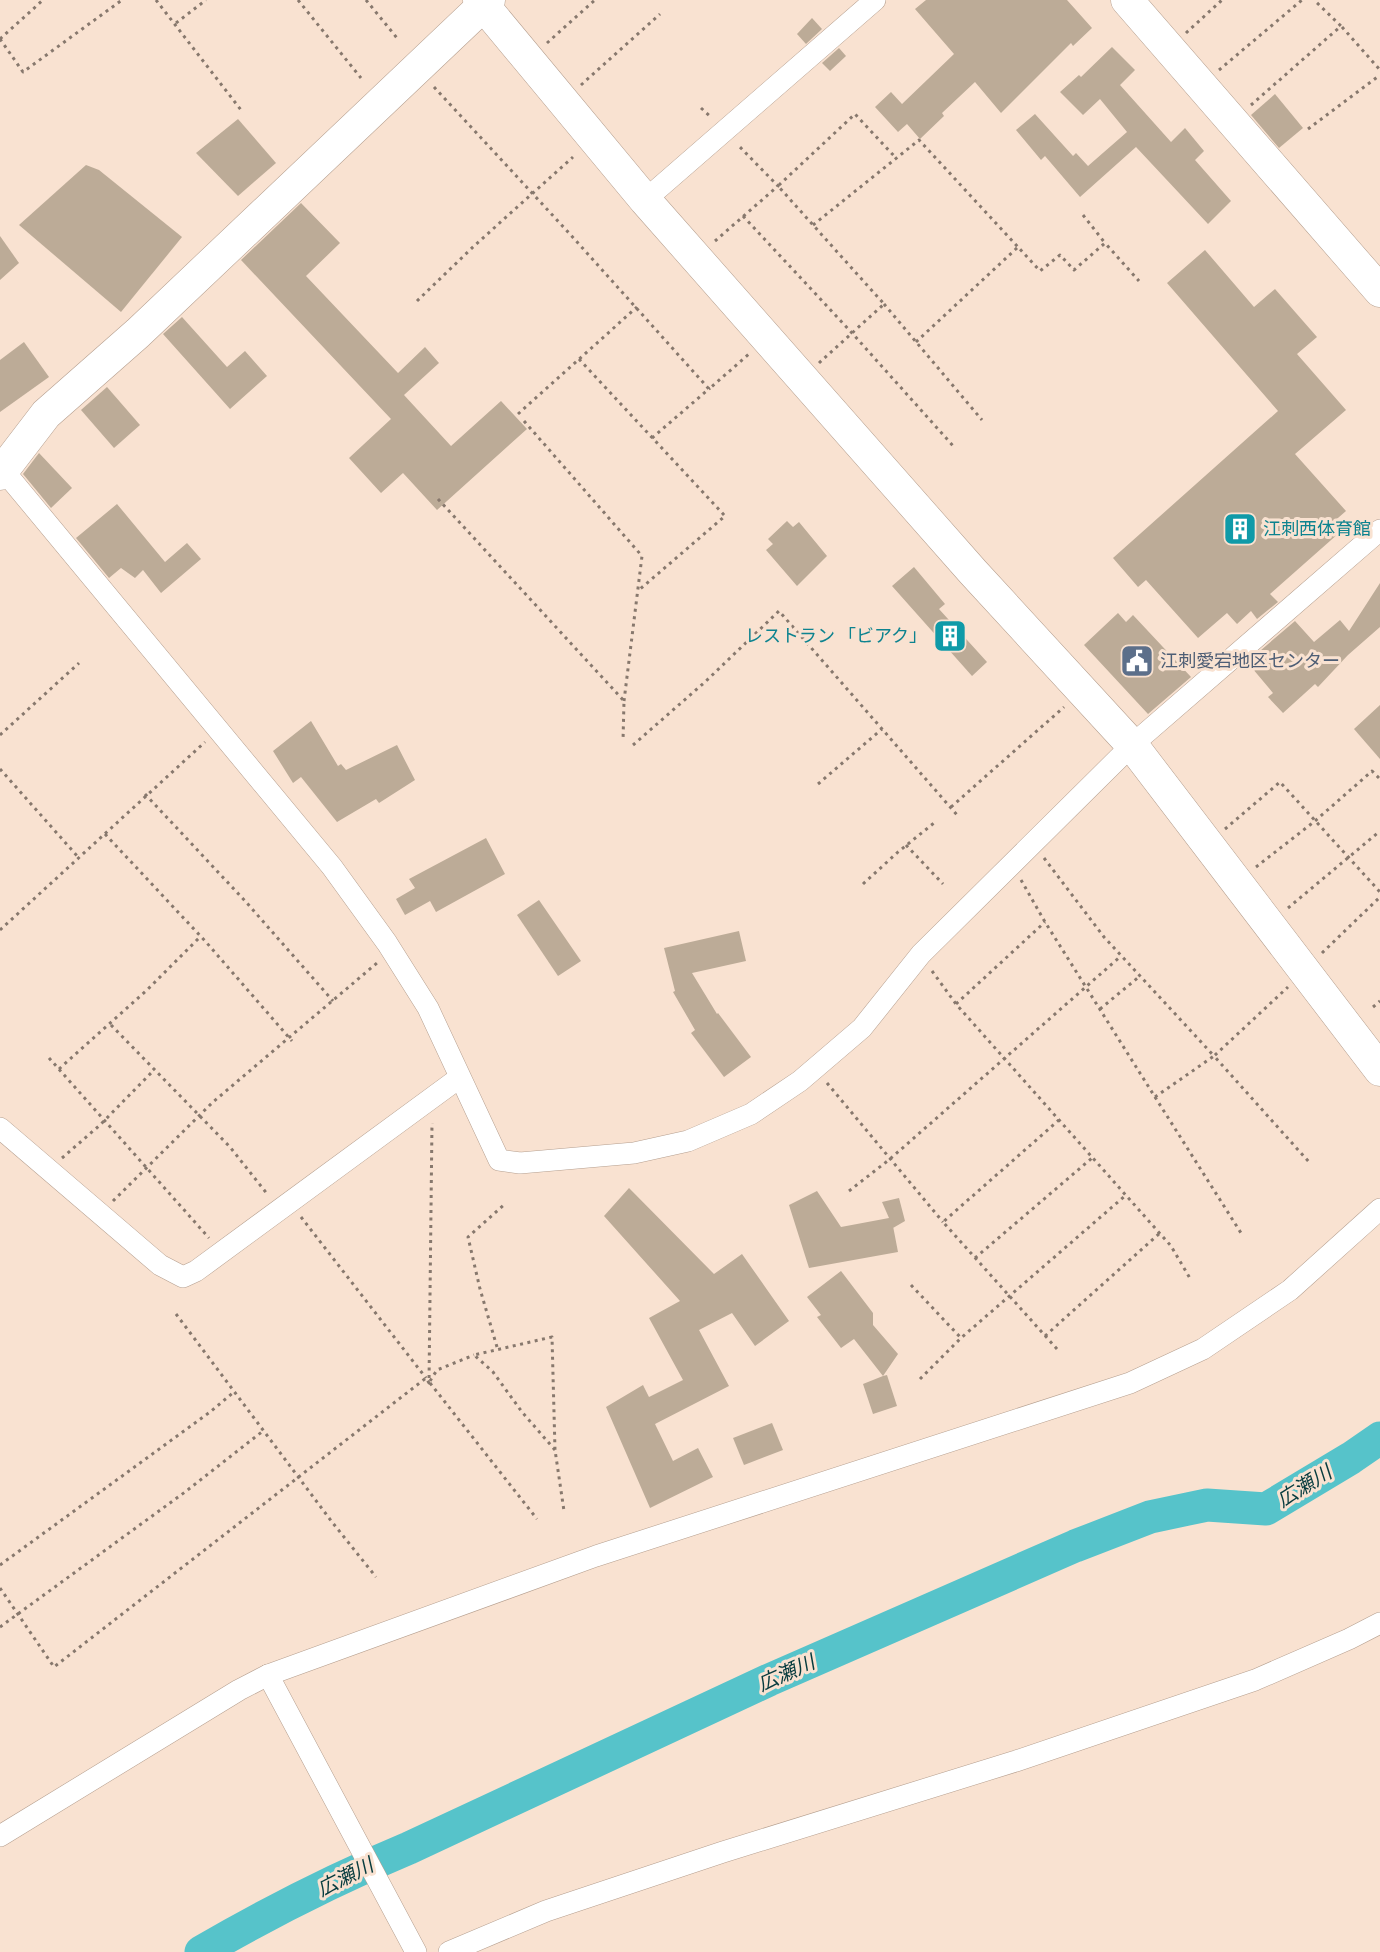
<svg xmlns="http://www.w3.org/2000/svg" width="1380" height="1952" viewBox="0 0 1380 1952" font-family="'Alegreya Sans','Noto Sans JP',sans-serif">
  <rect width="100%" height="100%" fill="#f9e2d1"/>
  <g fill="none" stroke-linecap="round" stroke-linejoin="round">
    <path stroke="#56c3ca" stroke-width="33" d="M201,1952C268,1913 337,1878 409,1848L769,1680L1075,1546L1150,1517L1207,1505L1266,1509L1351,1458L1380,1438"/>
  </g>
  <g fill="#bcab97">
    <polygon points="926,0 1067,0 1092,28 1073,46 1071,43 1001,113 975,82 942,113 944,116 920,139 907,124 898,132 875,107 891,92 902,104 954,54 915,9"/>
    <polygon points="812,18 822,29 806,44 797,34"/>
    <polygon points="1112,47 1135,70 1120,85 1171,142 1185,128 1204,151 1195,160 1231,201 1208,224 1136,147 1080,197 1045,156 1041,160 1016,130 1035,114 1073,156 1076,153 1088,166 1127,132 1100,99 1083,115 1060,92 1079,75 1081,77"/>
    <polygon points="839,48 846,56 830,71 822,63"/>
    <polygon points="1275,94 1303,128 1279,148 1251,115"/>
    <polygon points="238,119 276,163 238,196 196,153"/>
    <polygon points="86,165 99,170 182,237 121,312 19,225"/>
    <polygon points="301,203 340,243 306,276 398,373 425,347 439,363 404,395 451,446 501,401 527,429 437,510 403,473 381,493 349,458 391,419 241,260"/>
    <polygon points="0,236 19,263 0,280"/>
    <polygon points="1205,250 1254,307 1275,289 1317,337 1297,354 1346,410 1295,454 1346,511 1331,524 1339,533 1270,594 1278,602 1257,619 1251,611 1237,624 1227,613 1198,638 1146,580 1138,587 1113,558 1278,411 1167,283"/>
    <polygon points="182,317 227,367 245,351 267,376 230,409 163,334"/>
    <polygon points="24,342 49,377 0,412 0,360"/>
    <polygon points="107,387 140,425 114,448 81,410"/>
    <polygon points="39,453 72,488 51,508 23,474"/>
    <polygon points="117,504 165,562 187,543 201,559 161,593 143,570 135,578 121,568 109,578 76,538"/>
    <polygon points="787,521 793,527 799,522 827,556 797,586 766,550 773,544 768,539"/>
    <polygon points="914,567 945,604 939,609 987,662 972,676 892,586"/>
    <polygon points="1380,583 1380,627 1348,655 1318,687 1315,684 1283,713 1268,697 1273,693 1247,662 1295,621 1314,642 1340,620 1349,631"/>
    <polygon points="1118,613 1126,622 1133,615 1191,677 1148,714 1084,645"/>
    <polygon points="1380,705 1380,759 1354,729"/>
    <polygon points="311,721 338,766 341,764 346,770 397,745 415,780 379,803 376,799 337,822 301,777 293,783 273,751"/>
    <polygon points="486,838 505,874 436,912 430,901 405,915 396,899 415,888 409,879"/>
    <polygon points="539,900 581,961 558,976 517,915"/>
    <polygon points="739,931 746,961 692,973 717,1014 718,1013 751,1057 724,1077 691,1033 695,1030 673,992 675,991 664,948"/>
    <polygon points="629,1188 714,1274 742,1254 789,1321 755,1346 732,1313 699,1330 729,1386 655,1424 673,1461 698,1448 713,1477 650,1508 606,1407 643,1385 649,1397 683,1380 649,1318 680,1301 604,1216"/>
    <polygon points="817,1191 841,1227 889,1218 882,1202 899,1198 905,1221 893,1228 893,1226 898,1252 809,1268 789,1205"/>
    <polygon points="841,1271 873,1313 873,1325 898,1354 883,1376 887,1375 897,1406 873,1414 863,1384 883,1376 854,1339 841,1348 817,1317 821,1315 807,1297"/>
    <polygon points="772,1423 783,1450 744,1465 733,1438"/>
  </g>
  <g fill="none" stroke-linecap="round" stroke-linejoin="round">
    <defs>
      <g id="street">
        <polyline points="645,200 875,0"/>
        <polyline points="4,471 332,867 387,943 428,1008 499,1160 520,1163 634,1153 688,1141 751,1114 800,1081 862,1028 921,954 1132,745 1380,530"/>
        <polyline points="0,1128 160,1265 183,1277 196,1271 459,1078"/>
        <polyline points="268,1675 416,1952"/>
        <polyline points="0,1836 239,1690 268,1675 596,1556 1130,1383 1203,1349 1290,1290 1380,1209"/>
        <polyline points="449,1952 546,1911 723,1852 1016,1761 1255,1680 1349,1639 1380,1623"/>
      </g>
      <g id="secondary">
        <polyline points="479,0 645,200 973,572 1132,745 1380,1070"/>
        <polyline points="1127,0 1380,291"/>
        <polyline points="0,474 46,414 138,333 489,0"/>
      </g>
    </defs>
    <use href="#street" stroke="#b59f8f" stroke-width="22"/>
    <use href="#secondary" stroke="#b59f8f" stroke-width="33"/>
    <g stroke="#87786d" stroke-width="3" stroke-dasharray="3 4.5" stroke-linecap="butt">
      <polyline points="156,0 241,110"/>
      <polyline points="298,0 361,78"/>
      <polyline points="366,0 397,38"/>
      <polyline points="176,23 206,0"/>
      <polyline points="1342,27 1380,70"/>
      <polyline points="1186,33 1222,0"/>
      <polyline points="0,39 23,72 122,0"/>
      <polyline points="0,39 43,0"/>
      <polyline points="547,43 595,0"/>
      <polyline points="1219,70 1302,0"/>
      <polyline points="581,85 660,14"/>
      <polyline points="434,87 569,233 709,389 749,354"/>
      <polyline points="1251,105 1341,26 1314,0"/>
      <polyline points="701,108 711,117"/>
      <polyline points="1308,129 1380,75"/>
      <polyline points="1083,215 1105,243"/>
      <polyline points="743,216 852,333 955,448"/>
      <polyline points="813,225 919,140 1018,247"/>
      <polyline points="715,241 778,186 738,145"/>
      <polyline points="417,301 474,246 573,157"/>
      <polyline points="884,304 982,420"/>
      <polyline points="916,342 1018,247 1040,271 1060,255 1074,270 1105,243 1139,281"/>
      <polyline points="579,359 725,516 639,590"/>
      <polyline points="819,363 884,304 778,186 855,114 896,158"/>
      <polyline points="518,414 637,307"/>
      <polyline points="524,421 642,556 624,701"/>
      <polyline points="652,438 710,388"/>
      <polyline points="438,499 624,701 623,741"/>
      <polyline points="0,735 79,663"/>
      <polyline points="633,745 705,682 779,611 958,816"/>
      <polyline points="0,769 79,858"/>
      <polyline points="818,784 882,729"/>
      <polyline points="145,794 246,902 333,1001"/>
      <polyline points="951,807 1064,707"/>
      <polyline points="1225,829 1280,782 1380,892"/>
      <polyline points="105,834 206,942 292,1041"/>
      <polyline points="906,845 943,884"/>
      <polyline points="1044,858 1104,937 1214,1056 1288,987"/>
      <polyline points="1256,867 1315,821 1372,771 1380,779"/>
      <polyline points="1021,880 1045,922 1155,1097 1214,1056 1309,1162"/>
      <polyline points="863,884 898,852 934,823"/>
      <polyline points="1288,908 1380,831"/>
      <polyline points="0,930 205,742"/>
      <polyline points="1322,953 1380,897"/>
      <polyline points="932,971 956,1004 1171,1246 1191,1280"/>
      <polyline points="956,1004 1045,922"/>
      <polyline points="1373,1007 1380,1001"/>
      <polyline points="1100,1009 1140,976"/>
      <polyline points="111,1025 230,1147 268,1195"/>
      <polyline points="49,1058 209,1238"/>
      <polyline points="59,1069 147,990 200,937"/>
      <polyline points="827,1083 943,1222"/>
      <polyline points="1155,1097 1241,1233"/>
      <polyline points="62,1158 100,1125 154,1070"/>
      <polyline points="849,1191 890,1159 1121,956"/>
      <polyline points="113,1201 213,1102 377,963"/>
      <polyline points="301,1217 426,1378"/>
      <polyline points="975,1258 1092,1158"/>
      <polyline points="911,1285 961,1338 1126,1195"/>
      <polyline points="176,1314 332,1522 376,1577"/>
      <polyline points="1045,1336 1160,1233"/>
      <polyline points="497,1347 480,1289 468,1237 506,1203"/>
      <polyline points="1057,1349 943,1222 1059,1120"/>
      <polyline points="920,1379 961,1338"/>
      <polyline points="430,1381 437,1370 474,1355"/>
      <polyline points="430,1383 537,1519"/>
      <polyline points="555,1450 522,1412 493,1372 474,1355 552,1337 555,1450 564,1511"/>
      <polyline points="0,1565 210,1412 234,1392"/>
      <polyline points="0,1588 54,1667 426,1378 429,1383 432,1123"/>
      <polyline points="0,1627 185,1492 263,1431"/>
    </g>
    <use href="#street" stroke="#fff" stroke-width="21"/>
    <use href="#secondary" stroke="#fff" stroke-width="32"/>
  </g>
  <defs>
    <symbol id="building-square" viewBox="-11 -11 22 22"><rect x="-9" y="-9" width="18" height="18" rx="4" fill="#0f9aa8" stroke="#f9e2d1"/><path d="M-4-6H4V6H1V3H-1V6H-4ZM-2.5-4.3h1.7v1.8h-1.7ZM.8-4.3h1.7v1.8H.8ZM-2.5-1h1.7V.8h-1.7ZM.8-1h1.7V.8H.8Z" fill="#fff"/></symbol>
    <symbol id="civic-square" viewBox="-11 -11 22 22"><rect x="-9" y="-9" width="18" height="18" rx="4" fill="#5c6f8a" stroke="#f9e2d1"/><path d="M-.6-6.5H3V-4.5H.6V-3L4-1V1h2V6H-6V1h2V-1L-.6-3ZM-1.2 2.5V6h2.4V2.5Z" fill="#fff"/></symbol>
  </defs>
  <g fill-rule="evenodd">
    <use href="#building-square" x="1221" y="510" width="38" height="38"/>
    <use href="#building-square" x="931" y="617" width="38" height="38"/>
    <use href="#civic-square" x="1118" y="642" width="38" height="38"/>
  </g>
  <g text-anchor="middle" stroke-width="6" stroke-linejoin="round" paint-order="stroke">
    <g font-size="18" fill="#0d838f" stroke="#f9e2d1" text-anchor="start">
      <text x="1263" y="535">江刺西体育館</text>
      <text x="927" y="642" text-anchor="end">レストラン 「ビアク」</text>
    </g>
    <g font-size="18" fill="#4e5e75" stroke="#f9e2d1" text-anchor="start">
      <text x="1160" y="667">江刺愛宕地区センター</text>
    </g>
    <g font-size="20" font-style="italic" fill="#063b3e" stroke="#f9e2d1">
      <text transform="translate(1304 1486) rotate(-32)" y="7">広瀬川</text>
      <text transform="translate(786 1673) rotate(-24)" y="7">広瀬川</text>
      <text transform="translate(345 1877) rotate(-27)" y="7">広瀬川</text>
    </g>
  </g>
</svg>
